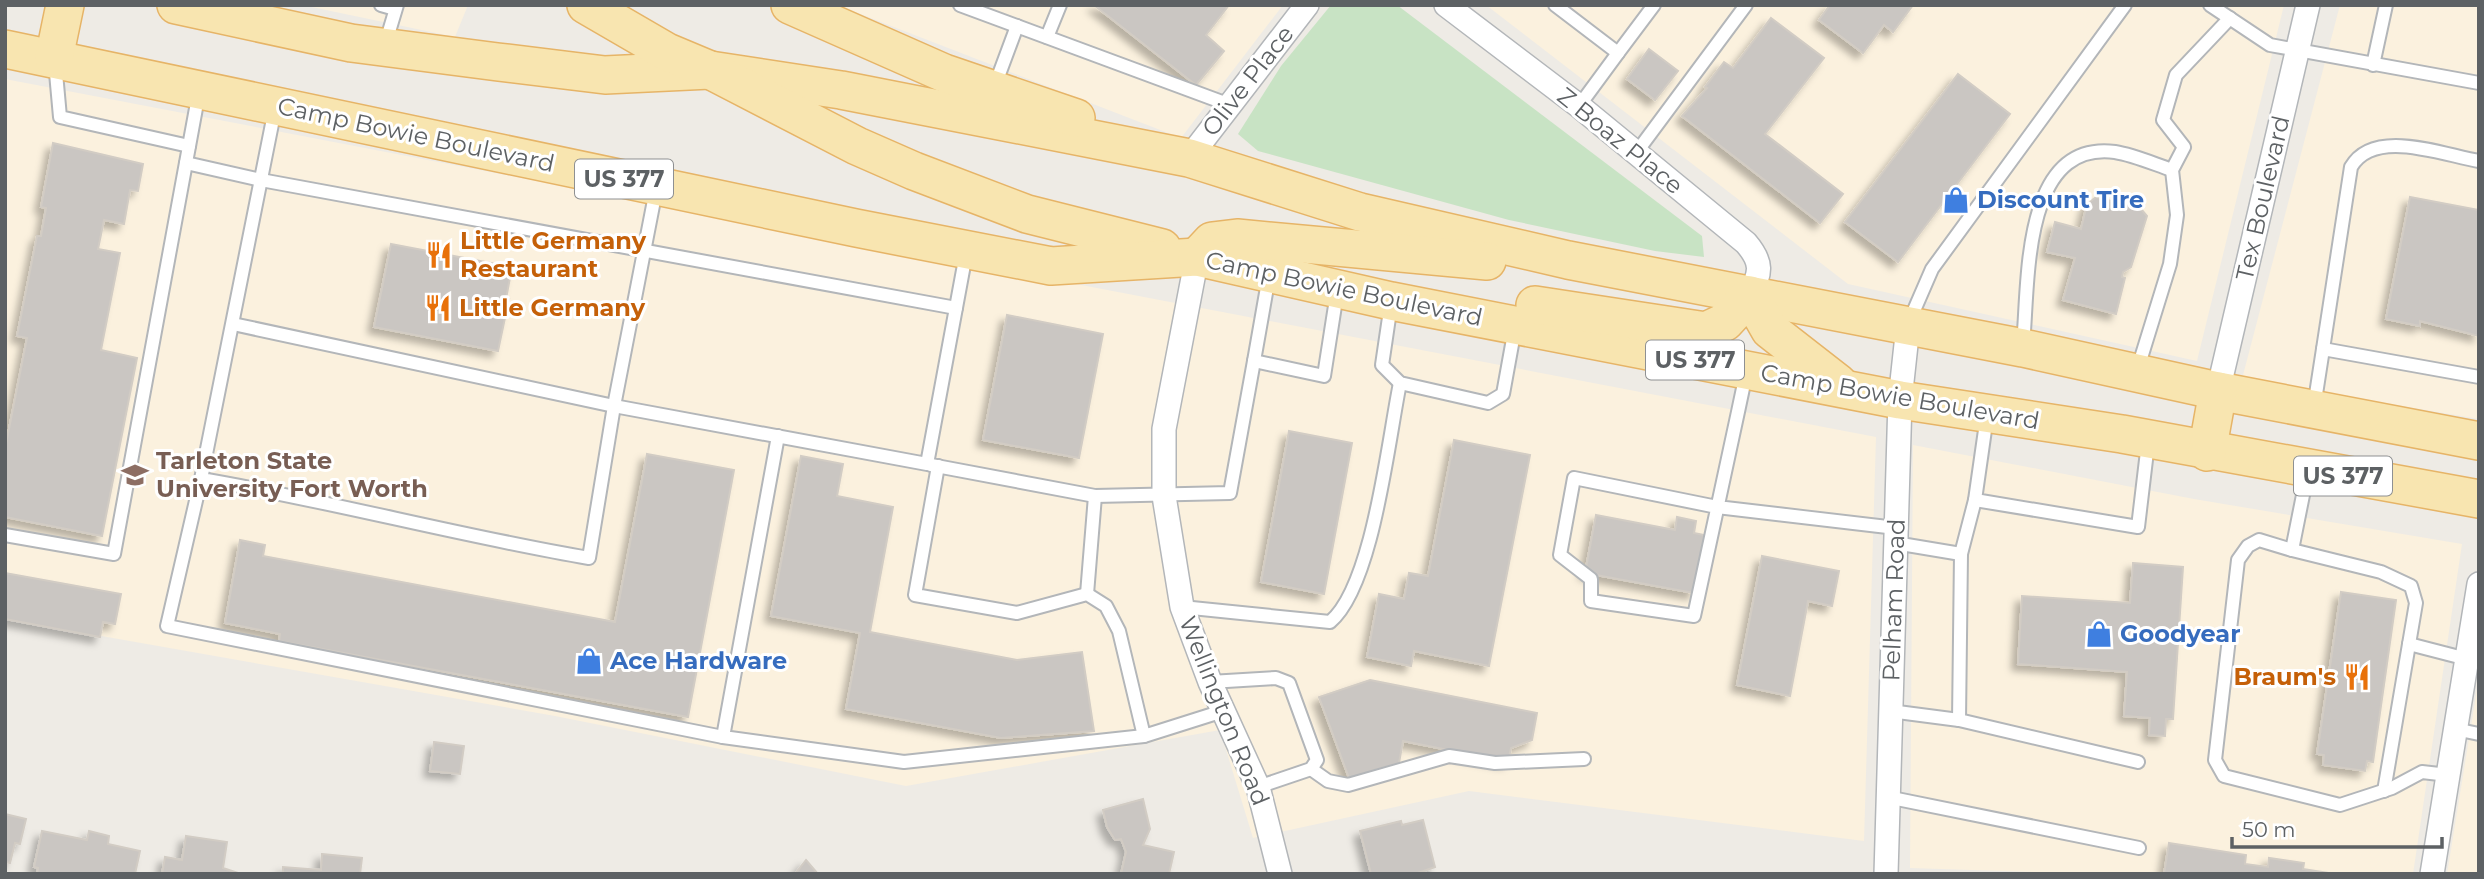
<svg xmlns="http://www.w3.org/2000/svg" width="2484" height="879" viewBox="0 0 2484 879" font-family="Montserrat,sans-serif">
  <defs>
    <filter id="shadow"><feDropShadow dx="-6" dy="6" stdDeviation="3.5" flood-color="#0004"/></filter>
  </defs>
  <rect width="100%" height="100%" fill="#eeebe5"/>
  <g fill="#fbf1de">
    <polygon points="302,5 468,5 455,37"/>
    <polygon points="837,5 1283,5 1181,138"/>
    <polygon points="1486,5 2284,5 2197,361 1848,284"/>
    <polygon points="2340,5 2479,5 2479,419 2242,379"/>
    <polygon points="5,79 1876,437 1864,841 1469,791 1253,838 1220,730 906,786 555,716 5,619"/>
    <polygon points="1913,445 2194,499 2462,544 2413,874 2093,874 1910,868"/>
    <polygon points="2479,677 2479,874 2447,874"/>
  </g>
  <polygon fill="#c8e3c4" points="1331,5 1397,5 1702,236 1704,257 1655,251 1509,220 1258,151 1238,134 1281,66"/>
  <g fill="#cac6c2" stroke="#d2ccc4" stroke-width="2" filter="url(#shadow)">
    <polygon points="1094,5 1229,5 1206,35 1224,51 1196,85"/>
    <polygon points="1830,5 1913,5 1893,32 1884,25 1863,53 1819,20"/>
    <polygon points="1771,18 1824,58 1765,134 1843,194 1820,223 1682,116 1707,88 1705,87 1724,62 1733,68"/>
    <polygon points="1649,49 1678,71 1655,100 1627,79"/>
    <polygon points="1958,74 2010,114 1898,262 1845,222"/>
    <polygon points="53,143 143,164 138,191 130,190 124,224 104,220 98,249 120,253 101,350 137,358 102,536 5,517 5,449 27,338 17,336 37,236 41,236 46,208 41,207"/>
    <polygon points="2096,197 2141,209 2147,216 2131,267 2123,272 2122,277 2125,278 2116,314 2063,300 2075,258 2047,252 2055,222 2081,229 2087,204"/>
    <polygon points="2410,197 2479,210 2479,336 2420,321 2420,326 2386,319"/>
    <polygon points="391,244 512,267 506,299 509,299 498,351 374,327"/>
    <polygon points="1007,315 1103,334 1079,458 983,440"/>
    <polygon points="1289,431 1352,443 1324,594 1261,582"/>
    <polygon points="1454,440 1530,455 1489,666 1414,651 1411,666 1367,657 1379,594 1404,599 1409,573 1428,576"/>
    <polygon points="647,454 734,470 688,717 279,641 280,634 225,623 240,540 265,545 263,556 615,622"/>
    <polygon points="801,456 843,464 837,496 893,507 870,632 1017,660 1082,652 1094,731 1001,738 846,709 860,633 771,616"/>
    <polygon points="1596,515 1675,530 1677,517 1696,521 1694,533 1704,535 1694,593 1585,573"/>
    <polygon points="1762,556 1839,571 1832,606 1808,601 1790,696 1737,685"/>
    <polygon points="2133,563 2183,567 2173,719 2166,719 2165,736 2149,735 2150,718 2124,716 2127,672 2018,664 2022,596 2130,603"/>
    <polygon points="5,573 121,594 115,624 103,622 100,637 5,619"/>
    <polygon points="2341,592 2396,600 2373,762 2367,761 2365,771 2323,765 2324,755 2317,754"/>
    <polygon points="1370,680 1537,713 1532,740 1511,748 1508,762 1403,741 1399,763 1349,778 1319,697"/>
    <polygon points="434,742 464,746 460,774 430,771"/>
    <polygon points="1143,799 1150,829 1143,845 1174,852 1169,874 1121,874 1126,852 1121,839 1115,840 1107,827 1103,810"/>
    <polygon points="5,814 26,819 20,844 15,843 10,863 5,862"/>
    <polygon points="1423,820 1435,867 1415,874 1371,874 1360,831 1401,821 1402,825"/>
    <polygon points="42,831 87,840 89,831 109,836 108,844 140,851 135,874 37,874 38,868 34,867"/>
    <polygon points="186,836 227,842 223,868 241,874 162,874 165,857 182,860"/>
    <polygon points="2169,843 2246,855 2245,864 2268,867 2269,858 2304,863 2303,869 2335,874 2164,874"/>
    <polygon points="322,854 362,858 360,874 283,874 283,867 321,870"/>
    <polygon points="806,860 818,874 795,874"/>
  </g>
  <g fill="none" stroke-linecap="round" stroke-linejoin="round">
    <defs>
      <g id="lane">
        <polyline points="381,5 395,9"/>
        <polyline points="960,5 1230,105"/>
        <polyline points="1555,5 1618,53 1579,106"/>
        <polyline points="2210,5 2270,45 2479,83"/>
        <polyline points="1047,37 1060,5"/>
        <polyline points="385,45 397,5"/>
        <polyline points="1618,53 1654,5"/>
        <polyline points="55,62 60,117 189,146"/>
        <polyline points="2373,65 2386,5"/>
        <polyline points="994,88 1017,26"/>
        <path d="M275,109L201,479C331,501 459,536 589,558L614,406L656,190"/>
        <polyline points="1636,153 1746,5"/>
        <polyline points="186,163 261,180 956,308"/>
        <polyline points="1269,276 1254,361 1324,376 1337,293"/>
        <polyline points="1391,304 1382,365 1400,383 1488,403 1503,394 1515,328"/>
        <polyline points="1909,322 1932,269 2125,5"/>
        <polyline points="233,324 614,406 927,464 966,254"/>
        <path d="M2023,344C2029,284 2021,140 2115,152C2134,155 2154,164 2172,170"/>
        <path d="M2323,349L2351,167C2374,127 2443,155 2479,161"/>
        <polyline points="2137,371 2170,264 2177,215 2172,170 2184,147 2163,120 2176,75 2230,18"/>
        <path d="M1746,374C1729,455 1711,536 1694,616L1591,601V579L1560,555L1574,478L1717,507L1896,528"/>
        <polyline points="2314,407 2323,349 2479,377"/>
        <polyline points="1987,416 1975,500 2138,527 2148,443"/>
        <polyline points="778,436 723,737 904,762 1144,736"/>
        <polyline points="931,465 1095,496 1230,493 1254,361"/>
        <polyline points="938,466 915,595 1017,613 1087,594 1106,606 1119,631 1144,736 1223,711"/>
        <polyline points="2308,470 2292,550 2259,540 2248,546 2238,560 2215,760 2224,776 2340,805 2392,788 2422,772 2448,775"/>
        <polyline points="201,479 167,626 723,737"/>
        <polyline points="1975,500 1961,554 1959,720 2138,762"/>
        <polyline points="5,535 114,554 199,92"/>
        <polyline points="1895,543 1961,554"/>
        <polyline points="2292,550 2381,572 2411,586 2416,603 2384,791"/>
        <polyline points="1087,594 1095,496"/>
        <path d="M1182,607L1330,622C1373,586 1388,441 1400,383"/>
        <polyline points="2409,644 2467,659"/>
        <polyline points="1210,682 1276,678 1289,683 1317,760 1311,769 1258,787"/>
        <polyline points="1890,711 1959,720"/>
        <polyline points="2455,729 2479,734"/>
        <polyline points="1311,769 1328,781 1348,785 1449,756 1495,763 1584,759"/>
        <polyline points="1887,797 2139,848"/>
      </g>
      <g id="street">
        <path d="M1446,5L1579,106L1746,243C1763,263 1761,272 1750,295"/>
        <polyline points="1189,158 1307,5"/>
        <polyline points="1197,257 1164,429 1164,496 1182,607 1210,682 1258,787 1280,874"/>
        <polyline points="2218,391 2308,5"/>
        <polyline points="1886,874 1900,400 1908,326"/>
        <polyline points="2432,874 2479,584"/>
      </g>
      <g id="primary">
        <polyline points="176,5 351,43 498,62 605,75 710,70 841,90 1189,158 1360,212 1568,260 2023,348 2218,391 2479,441"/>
        <polyline points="586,5 667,52 710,70 857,146 914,171 1027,214 1162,248"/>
        <polyline points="790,5 944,73 1076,118"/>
        <polyline points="5,49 856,228 1051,266 1197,257 1391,301 1900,400 2122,434 2479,499"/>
        <polyline points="54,58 65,5"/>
        <polyline points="1197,257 1212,241 1237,238 1487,261"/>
        <polyline points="1535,305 1706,331 1725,322 1750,295 1770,330 1838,383"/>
        <polyline points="2207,452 2218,391"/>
      </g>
    </defs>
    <use href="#lane" stroke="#b3b6b9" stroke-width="16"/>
    <use href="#street" stroke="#b3b6b9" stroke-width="26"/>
    <use href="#primary" stroke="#e6b467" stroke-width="40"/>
    <use href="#lane" stroke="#fff" stroke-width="12"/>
    <use href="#street" stroke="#fff" stroke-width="23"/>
    <use href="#primary" stroke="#f8e5b0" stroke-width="37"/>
  </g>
  <defs>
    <symbol id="shop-bare" viewBox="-9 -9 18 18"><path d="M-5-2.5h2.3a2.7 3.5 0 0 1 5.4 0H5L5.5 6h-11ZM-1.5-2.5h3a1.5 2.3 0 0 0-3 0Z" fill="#3f7fe0" stroke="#fff" stroke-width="2.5" paint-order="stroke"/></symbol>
    <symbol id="restaurant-bare" viewBox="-9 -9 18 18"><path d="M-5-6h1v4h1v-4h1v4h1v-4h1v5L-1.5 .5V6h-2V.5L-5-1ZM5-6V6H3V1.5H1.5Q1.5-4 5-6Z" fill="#e8710a" stroke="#fff" stroke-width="2.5" paint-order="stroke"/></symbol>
    <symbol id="school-bare" viewBox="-9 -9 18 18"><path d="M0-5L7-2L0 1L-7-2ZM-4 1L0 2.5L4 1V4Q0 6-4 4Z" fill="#8d6e63" stroke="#fff" stroke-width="2.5" paint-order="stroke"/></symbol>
  </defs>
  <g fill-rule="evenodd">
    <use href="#shop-bare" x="1937" y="181" width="38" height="38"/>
    <use href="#restaurant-bare" x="420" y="236" width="38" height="38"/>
    <use href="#restaurant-bare" x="419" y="289" width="38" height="38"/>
    <use href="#school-bare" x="116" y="456" width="38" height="38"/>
    <use href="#shop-bare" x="2080" y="615" width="38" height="38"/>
    <use href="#shop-bare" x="570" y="642" width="38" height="38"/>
    <use href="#restaurant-bare" x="2338" y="658" width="38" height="38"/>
  </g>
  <g text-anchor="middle" stroke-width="6" stroke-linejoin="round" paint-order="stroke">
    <g fill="#fff" stroke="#8e9092" stroke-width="2">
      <rect x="575" y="159.5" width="98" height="39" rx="5"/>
      <rect x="1646" y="340.5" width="98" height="39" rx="5"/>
      <rect x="2294" y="456.5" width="98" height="39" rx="5"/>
    </g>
    <g font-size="23" font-weight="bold" fill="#5d6164">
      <text x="624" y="187">US 377</text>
      <text x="1695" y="368">US 377</text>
      <text x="2343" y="484">US 377</text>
    </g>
    <g font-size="24" fill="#5d6164" stroke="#fff">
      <text transform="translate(1248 81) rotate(-52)" y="8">Olive Place</text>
      <text transform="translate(416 135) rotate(12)" y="8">Camp Bowie Boulevard</text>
      <text transform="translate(1620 141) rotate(39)" y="8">Z Boaz Place</text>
      <text transform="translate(2263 198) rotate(-77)" y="8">Tex Boulevard</text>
      <text transform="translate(1344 289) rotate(12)" y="8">Camp Bowie Boulevard</text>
      <text transform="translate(1900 397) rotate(10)" y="8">Camp Bowie Boulevard</text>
      <text transform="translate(1894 600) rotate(-88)" y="8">Pelham Road</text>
      <text transform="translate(1224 711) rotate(68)" y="8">Wellington Road</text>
    </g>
    <g font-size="24" font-weight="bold" fill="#366cbe" stroke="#fff" text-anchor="start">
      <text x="1977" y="208">Discount Tire</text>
      <text x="2120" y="642">Goodyear</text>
      <text x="610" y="669">Ace Hardware</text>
    </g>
    <g font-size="24" font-weight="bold" fill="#c56008" stroke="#fff" text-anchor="start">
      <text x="460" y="249">Little Germany<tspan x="460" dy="28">Restaurant</tspan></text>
      <text x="459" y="316">Little Germany</text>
      <text x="2336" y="685" text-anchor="end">Braum's</text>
    </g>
    <g font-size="24" font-weight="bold" fill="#785e54" stroke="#fff" text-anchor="start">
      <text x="156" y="469">Tarleton State<tspan x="156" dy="28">University Fort Worth</tspan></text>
    </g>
  </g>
  <rect width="2484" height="879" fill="none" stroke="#5d6164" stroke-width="14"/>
  <path d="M2232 837v10h210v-10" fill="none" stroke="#5d6164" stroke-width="3.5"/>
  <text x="2242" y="837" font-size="21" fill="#5d6164" stroke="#ffffff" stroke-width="5" paint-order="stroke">50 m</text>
</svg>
